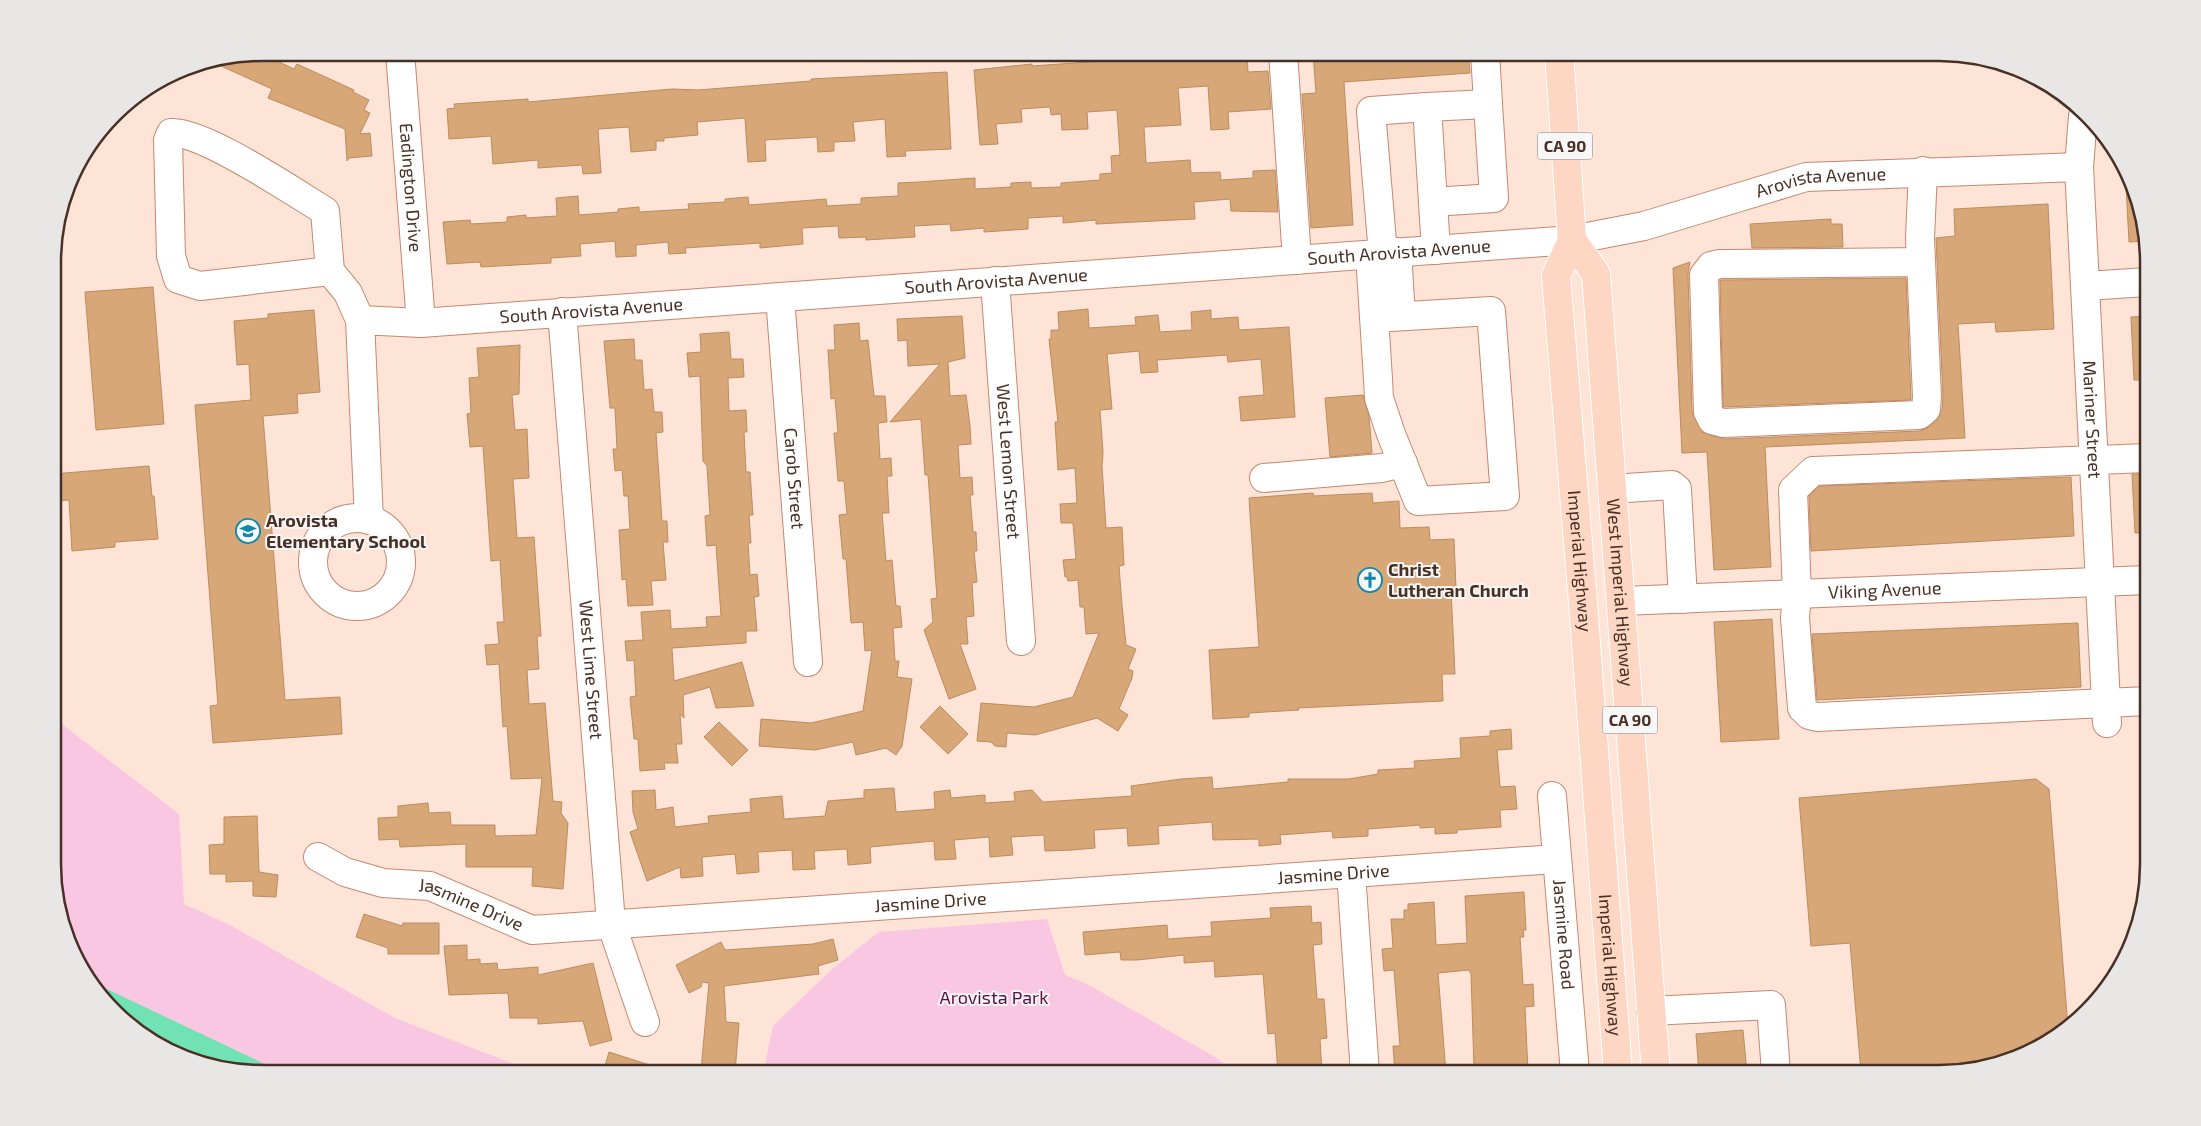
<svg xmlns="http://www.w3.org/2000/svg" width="2201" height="1126" viewBox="0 0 2201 1126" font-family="'Exo 2',sans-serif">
  <rect width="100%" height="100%" fill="#fee3d7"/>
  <g fill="#fac7e3">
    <polygon points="54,718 179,814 184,904 228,924 395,1018 537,1073 262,1073 170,1052 96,991 68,944 54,892"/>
    <polygon points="1047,919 1065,975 1089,985 1215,1057 1237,1073 763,1073 773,1026 832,969 879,932"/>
  </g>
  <polygon fill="#71e2b4" points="90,981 269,1066 286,1073 262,1073 170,1052 96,991"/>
  <g fill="#d7a778" stroke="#bc8c5f">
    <polygon points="1228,52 1247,52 1248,72 1268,71 1271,109 1228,112 1229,129 1211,130 1208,86 1178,88 1181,125 1144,127 1146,163 1190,160 1191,173 1220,172 1221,180 1253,178 1253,171 1275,170 1278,212 1231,211 1230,199 1194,202 1195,219 1096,224 1096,220 1063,223 1063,216 1028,218 1028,229 984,232 984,228 951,231 950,224 914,226 915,237 866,240 866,237 839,238 838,226 802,228 803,244 760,248 760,243 685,248 686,253 669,254 668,242 636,245 636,256 616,257 615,241 580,244 581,256 551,258 551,263 481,267 480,262 447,264 443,222 470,220 471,224 507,222 507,217 526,215 526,218 557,216 556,198 578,196 579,215 618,212 618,209 639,207 639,212 689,209 688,204 725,202 725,199 748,197 749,205 826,199 827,206 861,204 861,198 898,196 898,183 919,182 975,178 975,189 1011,187 1011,183 1031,182 1031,188 1061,187 1061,183 1100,180 1100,174 1112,173 1111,156 1120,155 1117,110 1087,112 1088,129 1062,130 1061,114 1051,115 1050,107 1021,109 1022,122 996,124 998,144 980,145 974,70 1032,64 1032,66"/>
    <polygon points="1313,52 1468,52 1470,73 1344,82 1353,225 1311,228 1302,94 1316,93"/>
    <polygon points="260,53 294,69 297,64 354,90 353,92 369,100 364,110 370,113 360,134 370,133 372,156 349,158 347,161 345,129 268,98 272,89 212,62"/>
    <polygon points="947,72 951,149 905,151 906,156 887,157 885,119 853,122 855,141 834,142 834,151 818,152 817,137 765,140 766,161 748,162 745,118 697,122 698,135 664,138 664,141 656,141 656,150 631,152 629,127 598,129 601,173 583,174 582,165 538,168 538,160 493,164 491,136 449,139 447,109 455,108 454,104 528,99 528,102 672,89 698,90 811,81 811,79"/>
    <polygon points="2133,184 2147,235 2147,241 2129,242 2126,185"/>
    <polygon points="2048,204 2054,329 1996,332 1995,322 1958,324 1965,438 1765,447 1771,567 1714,570 1707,452 1682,453 1673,268 1690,262 1688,275 1692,412 1702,432 1724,439 1920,431 1929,427 1937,420 1942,410 1943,398 1936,238 1955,236 1954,209"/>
    <polygon points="1831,219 1831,224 1842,224 1843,247 1752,248 1750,224"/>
    <polygon points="1906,278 1911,400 1723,407 1720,280"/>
    <polygon points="153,287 164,424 96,430 85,292"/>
    <polygon points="1088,309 1089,328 1136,325 1135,317 1158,315 1160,332 1192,330 1191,312 1211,310 1211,319 1238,317 1239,330 1289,327 1295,417 1241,421 1239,397 1264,395 1261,359 1228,362 1227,355 1157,360 1158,372 1141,373 1139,351 1107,354 1112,409 1100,410 1103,453 1102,466 1106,528 1122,527 1124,565 1119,566 1122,605 1126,645 1136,649 1128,669 1133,671 1132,678 1119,709 1128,715 1118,731 1097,718 1035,735 1007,733 1006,747 995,746 991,742 977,741 981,703 1034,707 1073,697 1099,633 1086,634 1084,607 1080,607 1078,580 1068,581 1067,577 1065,577 1063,560 1076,559 1073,523 1061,523 1060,504 1077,503 1075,468 1058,470 1055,422 1058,422 1049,339 1051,339 1051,330 1059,330 1058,312"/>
    <polygon points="314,310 320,392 297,394 298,413 263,416 285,700 340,697 342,734 213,743 210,706 218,705 195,405 251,400 249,364 237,365 234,321 268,318 268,314"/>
    <polygon points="962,316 965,358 948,362 950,396 966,395 970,426 971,444 958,445 960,478 972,477 973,495 970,495 973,532 976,532 977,551 974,551 977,582 972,583 974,616 966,617 968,644 960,644 976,689 949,699 924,630 933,622 931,599 937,598 928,475 925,475 921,419 890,422 940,364 908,366 907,340 898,341 897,319"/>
    <polygon points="2147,316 2147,380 2134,380 2131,317"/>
    <polygon points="859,323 860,341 868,340 874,396 885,396 887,422 878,423 880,459 891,458 892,476 887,476 889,513 882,513 886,561 892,560 896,606 900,606 902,627 893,628 895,661 899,661 897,677 912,679 902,746 896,755 886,748 856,755 853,742 815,750 759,746 761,719 811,723 863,711 872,650 865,651 863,622 851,623 846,559 843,559 839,515 847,514 844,481 838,481 834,433 838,433 835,398 831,399 828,350 835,350 834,325"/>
    <polygon points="729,332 731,359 743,359 744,377 728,378 729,411 746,410 747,432 744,432 746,472 750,472 753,515 749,515 751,543 748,543 750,575 757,574 759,596 754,597 757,631 746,631 746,643 672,648 674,681 742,662 754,706 716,708 710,687 683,695 684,718 680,714 682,744 676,744 678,763 664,763 665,769 640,771 638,739 634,739 630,697 636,696 634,660 627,661 625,641 643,640 641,612 670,610 671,629 707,627 706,617 721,616 716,545 707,546 705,516 710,515 707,466 703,461 700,376 689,377 687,353 701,352 700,334"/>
    <polygon points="634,339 635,360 642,360 644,390 652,389 654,412 662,412 663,432 656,433 662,521 667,521 668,542 663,542 666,580 651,581 653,605 628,606 626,579 622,580 619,530 630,529 628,496 624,496 622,470 615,471 613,449 617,449 615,408 610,408 604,341"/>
    <polygon points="520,345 519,394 512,395 515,430 527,429 529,478 513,479 517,538 534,537 541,636 537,636 539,669 527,670 529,704 545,703 553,801 562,802 561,813 568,823 563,889 532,886 533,867 466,867 466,844 400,847 399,839 379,840 378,818 398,817 398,806 428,803 429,813 450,812 451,825 495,825 495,836 536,835 542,778 511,779 507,726 503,727 499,664 487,665 485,645 499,644 497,622 504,622 500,560 491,561 483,446 470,447 467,414 471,413 469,378 479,377 477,348"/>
    <polygon points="1363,395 1369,416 1372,453 1330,457 1325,398"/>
    <polygon points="149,466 152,496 154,496 158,539 115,542 115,547 72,551 69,500 54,501 53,474"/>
    <polygon points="2132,474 2147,474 2148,533 2135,533"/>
    <polygon points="2071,477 2074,536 1811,551 1809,496 1819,486"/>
    <polygon points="1313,493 1314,496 1372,493 1373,503 1399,501 1400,528 1429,527 1430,540 1454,539 1456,588 1451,589 1455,674 1442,674 1443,701 1298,708 1299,710 1249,713 1249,717 1213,719 1209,650 1259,647 1249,498"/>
    <polygon points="1772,619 1779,739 1721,742 1714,622"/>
    <polygon points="2078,623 2081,687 1817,700 1812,634"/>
    <polygon points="940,706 968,734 948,754 920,727"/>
    <polygon points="719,722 748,750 732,766 704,737"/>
    <polygon points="1511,729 1512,749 1497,750 1500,787 1515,786 1517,809 1500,810 1501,827 1457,830 1457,833 1435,834 1435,827 1420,828 1420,825 1368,829 1368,836 1333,838 1332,831 1280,835 1281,844 1259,846 1259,839 1213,840 1212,822 1158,826 1159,844 1128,846 1127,828 1094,830 1095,848 1073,850 1045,851 1044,835 1011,837 1013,855 990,857 989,837 954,840 956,859 935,860 934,841 870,847 871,863 848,865 847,849 814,851 815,869 793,870 792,850 758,852 759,872 737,874 735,854 702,857 703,876 681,878 680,867 647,881 630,832 638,829 633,812 632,791 655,790 656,810 673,807 675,827 709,823 708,816 751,812 750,799 782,796 784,819 825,816 828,801 864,798 864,790 894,788 896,812 935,809 934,792 950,790 951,798 985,795 985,803 1015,801 1014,792 1032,790 1043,802 1132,796 1131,786 1181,779 1212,777 1213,789 1288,782 1288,779 1349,779 1378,774 1378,770 1415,768 1414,761 1461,758 1460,738 1490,736 1490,731"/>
    <polygon points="2036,779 2049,789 2068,1027 2056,1038 2007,1062 1952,1073 1861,1073 1850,943 1811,946 1799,798"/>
    <polygon points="257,816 259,872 278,875 276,897 253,896 253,881 226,882 226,874 210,874 209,845 224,844 224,817"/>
    <polygon points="1524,892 1526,930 1523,930 1524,937 1520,937 1523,985 1533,984 1534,1006 1525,1007 1528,1072 1486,1073 1485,1067 1474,1068 1471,974 1469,970 1438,973 1446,1073 1395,1073 1393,1046 1400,1046 1394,970 1384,971 1382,949 1393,948 1391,919 1404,919 1404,910 1408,910 1408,904 1434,902 1436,945 1467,943 1465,896"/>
    <polygon points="1311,906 1312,923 1321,922 1322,944 1313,945 1317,999 1324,999 1327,1038 1320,1039 1322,1073 1278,1073 1275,1033 1268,1034 1263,974 1215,977 1214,961 1184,963 1184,955 1137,960 1121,960 1120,952 1085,955 1083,932 1167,925 1168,939 1212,936 1211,922 1271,918 1270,908"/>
    <polygon points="364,914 402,926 403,923 439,923 439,954 388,954 388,948 356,937"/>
    <polygon points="833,939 838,960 818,966 819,974 724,986 726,1022 739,1023 735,1073 703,1073 704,1070 701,1070 709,983 702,982 701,987 689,993 676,965 721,942 725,950 813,944"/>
    <polygon points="467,945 467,960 480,959 480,964 497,963 498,970 538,967 538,975 593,963 612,1040 590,1046 583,1021 538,1024 538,1018 510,1018 508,993 449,995 444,946"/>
    <polygon points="1743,1030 1747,1073 1699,1073 1696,1034"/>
    <polygon points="609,1052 665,1070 664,1073 603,1073"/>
  </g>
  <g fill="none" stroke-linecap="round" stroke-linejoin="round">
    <defs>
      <g id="minor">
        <path id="s1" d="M400,52L421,323"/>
        <polyline points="1283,52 1297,260"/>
        <path id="s2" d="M2083,116L2079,167L2107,723"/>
        <polyline points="1433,202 1494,198 1488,104"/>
        <polyline points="1436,250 1427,107 1488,104 1485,52"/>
        <polyline points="1397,252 1401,316"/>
        <polyline points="1383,254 1371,111 1427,107"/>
        <polyline points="1370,255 1378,379 1379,398 1391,434 1418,501 1505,496 1491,311 1374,318"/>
        <polyline points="1921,262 1720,264 1711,266 1704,275 1708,412 1712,420 1723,423 1919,415 1926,409 1927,397 1920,238 1923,171"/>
        <path d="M330,271L200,286L178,279L171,256L168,140L171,133C202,130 295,193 325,211L330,271L348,293L360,320"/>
        <path id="s3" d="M995,281L1021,641"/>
        <polyline points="2086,286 2147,282"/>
        <path id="s4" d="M780,297L808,662"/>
        <path id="s5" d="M562,312L611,923L645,1022"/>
        <polyline points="2147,458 1813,471 1793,490 1797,594 1795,618 1802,708 1809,715 1817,717 2148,701"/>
        <polyline points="1264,478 1382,468 1403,463"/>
        <polyline points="1612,489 1672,485 1677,489 1683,599"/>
        <circle cx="357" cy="562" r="44"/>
        <path id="s6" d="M369,520L360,320L421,323L1572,240L1644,226L1806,177L2079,167"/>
        <path id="s7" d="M1621,601L2148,580"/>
        <path id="s8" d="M1552,796L1575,1073"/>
        <path id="s9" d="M318,857L345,872L383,883L430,886L532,930L1556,859"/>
        <polyline points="1351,873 1365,1073"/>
        <polyline points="1651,1011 1771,1005 1776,1073"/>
      </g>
      <g id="major">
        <path id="s10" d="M1559,52L1572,240L1556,276L1583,603L1618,1073"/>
        <path id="s11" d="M1572,240L1596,274L1656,1073"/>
      </g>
    </defs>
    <use href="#minor" stroke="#c4886d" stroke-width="30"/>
    <use href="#major" stroke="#fff" stroke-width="30"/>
    <use href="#minor" stroke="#fff" stroke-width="28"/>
    <use href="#major" stroke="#fed6c4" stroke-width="28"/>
  </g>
  <defs>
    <symbol id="school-ring" viewBox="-11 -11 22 22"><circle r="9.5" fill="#f7f7f7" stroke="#0f89ac" stroke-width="1.5"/><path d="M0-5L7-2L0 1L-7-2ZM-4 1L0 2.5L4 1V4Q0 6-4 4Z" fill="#0f89ac"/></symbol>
    <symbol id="church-ring" viewBox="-11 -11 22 22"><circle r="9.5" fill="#f7f7f7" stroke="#0f89ac" stroke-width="1.5"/><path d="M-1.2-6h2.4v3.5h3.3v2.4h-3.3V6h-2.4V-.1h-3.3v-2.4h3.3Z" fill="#0f89ac"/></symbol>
  </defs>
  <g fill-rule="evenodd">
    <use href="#school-ring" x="234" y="517" width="28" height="28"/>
    <use href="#church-ring" x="1356" y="566" width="28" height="28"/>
  </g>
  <g text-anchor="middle" stroke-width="4" stroke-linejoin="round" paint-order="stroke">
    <g fill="#f7f7f7" stroke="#7d6c64" stroke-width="1">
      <rect x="1537.5" y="132.5" width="55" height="27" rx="4"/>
      <rect x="1602.5" y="706.5" width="55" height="27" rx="4"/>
    </g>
    <g font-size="16" font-weight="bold" fill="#493025">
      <text x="1565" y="152">CA 90</text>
      <text x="1630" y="726">CA 90</text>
    </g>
    <g font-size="18" fill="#493025" stroke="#f7f7f7">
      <text dy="6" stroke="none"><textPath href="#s6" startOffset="1672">Arovista Avenue</textPath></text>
      <text dy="6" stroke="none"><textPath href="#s1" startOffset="136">Eadington Drive</textPath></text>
      <text dy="6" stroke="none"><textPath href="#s6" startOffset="1242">South Arovista Avenue</textPath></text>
      <text dy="6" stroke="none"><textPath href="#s6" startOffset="838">South Arovista Avenue</textPath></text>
      <text dy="6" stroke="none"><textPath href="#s6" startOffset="432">South Arovista Avenue</textPath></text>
      <text dy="6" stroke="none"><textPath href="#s2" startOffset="304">Mariner Street</textPath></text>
      <text dy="6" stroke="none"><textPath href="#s3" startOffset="181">West Lemon Street</textPath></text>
      <text dy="6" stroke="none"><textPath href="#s4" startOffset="182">Carob Street</textPath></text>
      <text dy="6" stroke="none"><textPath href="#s10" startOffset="514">Imperial Highway</textPath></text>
      <text dy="6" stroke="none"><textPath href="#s7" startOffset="264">Viking Avenue</textPath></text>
      <text dy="6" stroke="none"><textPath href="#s11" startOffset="361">West Imperial Highway</textPath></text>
      <text dy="6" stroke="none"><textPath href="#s5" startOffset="359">West Lime Street</textPath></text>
      <text dy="6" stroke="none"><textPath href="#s9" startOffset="1032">Jasmine Drive</textPath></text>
      <text dy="6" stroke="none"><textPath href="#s9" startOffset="628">Jasmine Drive</textPath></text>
      <text dy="6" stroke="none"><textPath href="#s9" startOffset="162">Jasmine Drive</textPath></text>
      <text dy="6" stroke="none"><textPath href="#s8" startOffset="139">Jasmine Road</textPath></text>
      <text dy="6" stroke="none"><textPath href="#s10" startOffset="919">Imperial Highway</textPath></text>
    </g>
    <g font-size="18" font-weight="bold" fill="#493025" stroke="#f7f7f7" text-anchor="start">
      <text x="266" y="527">Arovista<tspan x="266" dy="21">Elementary School</tspan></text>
      <text x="1388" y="576">Christ<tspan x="1388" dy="21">Lutheran Church</tspan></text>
    </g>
    <g font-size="18" fill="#5b0c42" stroke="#f7f7f7">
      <text x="994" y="1004">Arovista Park</text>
    </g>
  </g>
  <path d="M0 0H2201V1126H0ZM262 61H1939A201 201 0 0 1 2140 262V864A201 201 0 0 1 1939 1065H262A201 201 0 0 1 61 864V262A201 201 0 0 1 262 61Z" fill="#e9e7e6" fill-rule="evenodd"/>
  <path fill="none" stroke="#493025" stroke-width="2.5" d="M262 61H1939A201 201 0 0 1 2140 262V864A201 201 0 0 1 1939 1065H262A201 201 0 0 1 61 864V262A201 201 0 0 1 262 61Z"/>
</svg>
